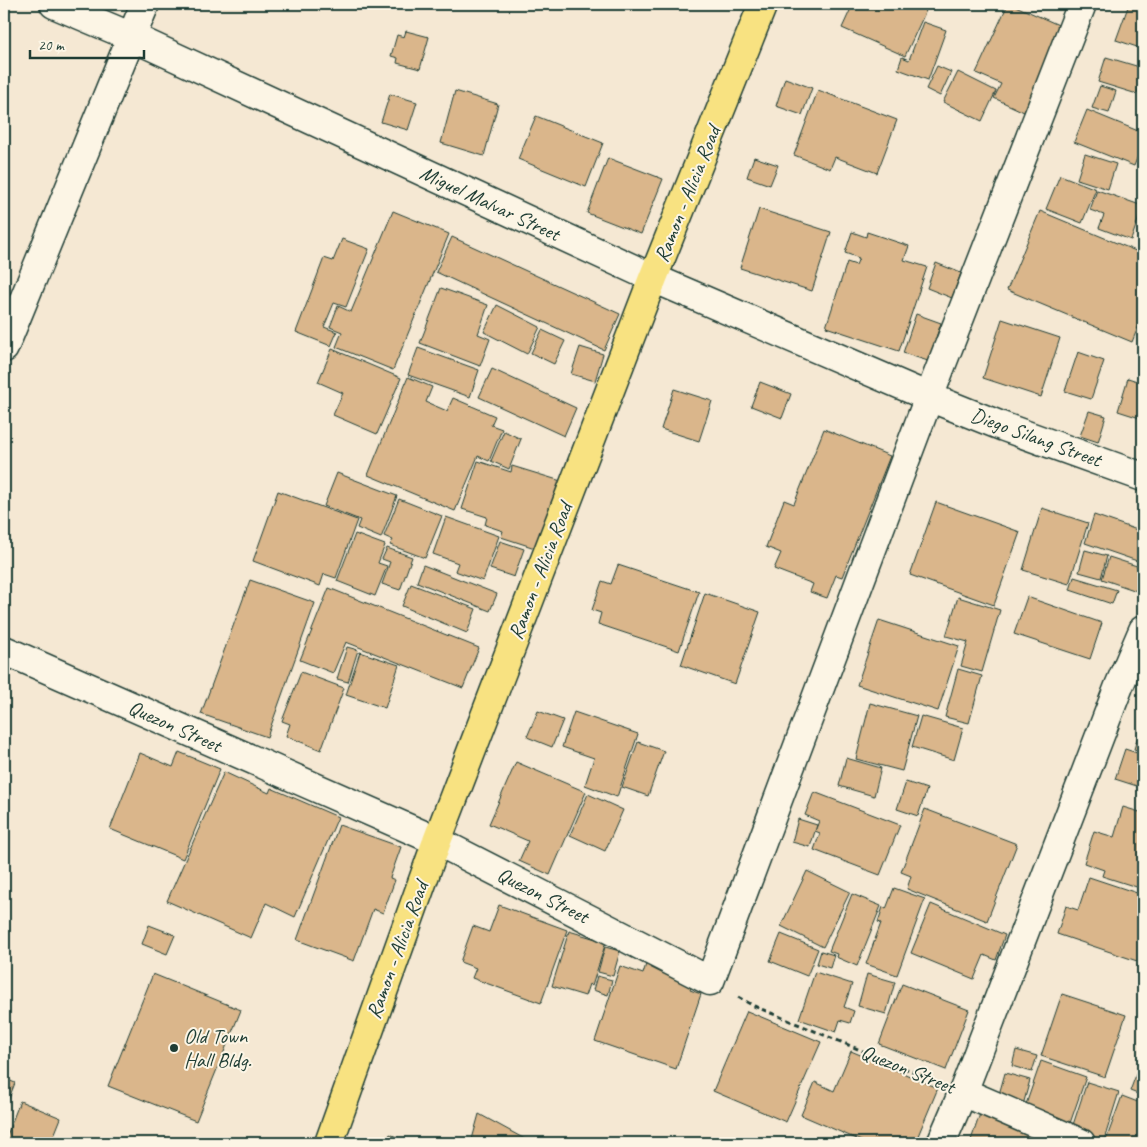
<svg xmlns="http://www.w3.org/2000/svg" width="1147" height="1147" viewBox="0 0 1147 1147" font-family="Caveat,sans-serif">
  <rect width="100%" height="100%" fill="#f5e8d3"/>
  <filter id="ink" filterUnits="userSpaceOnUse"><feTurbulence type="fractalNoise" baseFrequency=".02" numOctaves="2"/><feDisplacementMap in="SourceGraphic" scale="10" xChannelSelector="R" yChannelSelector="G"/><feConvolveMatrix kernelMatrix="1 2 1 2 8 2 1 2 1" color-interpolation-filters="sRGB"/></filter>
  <g filter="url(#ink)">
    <g fill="#dab68b" stroke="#1f3d34">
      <polygon points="853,4 929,4 905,56 842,28"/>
      <polygon points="1008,4 1011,4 1063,27 1024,112 994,98 1001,84 976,73"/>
      <polygon points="1129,4 1143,4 1143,49 1116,40"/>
      <polygon points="923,22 946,30 928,80 898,69 902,57 909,60"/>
      <polygon points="406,31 429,37 420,69 397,63 398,58 391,56 397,35 404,37"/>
      <polygon points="1106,57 1143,68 1137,94 1098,82"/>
      <polygon points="937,66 951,72 940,96 926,89"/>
      <polygon points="958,72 996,91 982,121 943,102"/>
      <polygon points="785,78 812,88 802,115 776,106"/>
      <polygon points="1100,86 1116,91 1109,113 1092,108"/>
      <polygon points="818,90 897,120 877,173 835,157 830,169 794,155"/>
      <polygon points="455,91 498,104 484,156 441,143"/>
      <polygon points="390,94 417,102 408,130 381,122"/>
      <polygon points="1087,110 1143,133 1143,143 1134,166 1074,142"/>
      <polygon points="536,116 603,143 586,187 518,159"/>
      <polygon points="1085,154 1116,164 1108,189 1077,179"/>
      <polygon points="754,157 778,165 770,185 747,177"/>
      <polygon points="608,158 663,179 641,234 587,213"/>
      <polygon points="1060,175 1096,189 1082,223 1046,209"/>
      <polygon points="1097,190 1143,206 1131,240 1099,228 1104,215 1090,210"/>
      <polygon points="759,209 831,232 812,291 740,268"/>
      <polygon points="393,211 449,234 393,370 336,347 342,332 330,327 338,306 351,312"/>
      <polygon points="1040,211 1143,254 1143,321 1141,320 1132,342 1007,290"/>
      <polygon points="852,232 866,237 867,232 909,246 904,260 927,267 899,351 826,327 847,262 856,265 859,258 845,253"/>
      <polygon points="452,237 620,314 604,350 436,272"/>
      <polygon points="342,239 369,249 346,307 334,303 324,327 337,332 331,346 296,332 324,258 333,261"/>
      <polygon points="936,263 961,273 952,298 927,288"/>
      <polygon points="441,288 488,305 478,334 490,339 480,366 420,343"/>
      <polygon points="497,305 540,327 527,354 484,332"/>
      <polygon points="916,314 941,323 928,361 903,353"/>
      <polygon points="1002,319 1060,338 1041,397 983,378"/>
      <polygon points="542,330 565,341 554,364 531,353"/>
      <polygon points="580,347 603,354 595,381 571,374"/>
      <polygon points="418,348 479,370 470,397 408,375"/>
      <polygon points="332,349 401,378 377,434 333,415 343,393 318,382"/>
      <polygon points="1078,352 1104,361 1091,399 1065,391"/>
      <polygon points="492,369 576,408 564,436 479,397"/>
      <polygon points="408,377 432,387 426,402 447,411 453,398 495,416 491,425 502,429 489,461 478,456 455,511 368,475"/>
      <polygon points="1128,378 1143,383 1143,419 1118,411"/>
      <polygon points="760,382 791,394 782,418 751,406"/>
      <polygon points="674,389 712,401 699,441 661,429"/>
      <polygon points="1089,411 1106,416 1098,442 1080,436"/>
      <polygon points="824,429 890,456 842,577 836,575 827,598 810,592 813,584 774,569 781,553 766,547 784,500 794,504"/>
      <polygon points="504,431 521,439 509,469 491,461"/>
      <polygon points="478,461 511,472 512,466 561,481 538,549 501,537 503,531 485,525 487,517 462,509"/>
      <polygon points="337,473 397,496 381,538 357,528 360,520 324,506"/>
      <polygon points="278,491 357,520 336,578 324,574 320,586 253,561"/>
      <polygon points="399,499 442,516 425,558 390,545 393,540 384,536"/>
      <polygon points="936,502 1020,532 994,605 910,575"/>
      <polygon points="1042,508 1088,523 1069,584 1023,570"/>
      <polygon points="1094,515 1143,532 1143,563 1085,543"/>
      <polygon points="446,517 499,536 483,581 455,571 458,563 433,554"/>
      <polygon points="355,534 385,545 378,563 387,566 375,596 337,581"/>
      <polygon points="500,541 524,549 514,577 490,569"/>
      <polygon points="387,548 412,557 400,590 382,584 390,562 382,559"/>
      <polygon points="1085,550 1107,556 1101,578 1079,572"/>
      <polygon points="1109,557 1143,568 1137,591 1102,579"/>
      <polygon points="423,565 497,594 490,611 417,582"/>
      <polygon points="618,565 699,592 679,651 598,624 601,613 592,610 602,581 611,584"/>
      <polygon points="1074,577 1117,590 1112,604 1070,590"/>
      <polygon points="250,580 315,603 267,737 201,714"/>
      <polygon points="411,584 476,609 467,633 402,606"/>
      <polygon points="329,588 479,648 463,688 346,642 333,673 300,660"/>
      <polygon points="705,593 760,612 735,684 681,665"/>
      <polygon points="958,597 1000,610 982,672 961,666 968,642 946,636"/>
      <polygon points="1027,597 1102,623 1090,659 1014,634"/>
      <polygon points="879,620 959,646 938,711 857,685"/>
      <polygon points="347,647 358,650 348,682 337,679"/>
      <polygon points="360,652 399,665 385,708 346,695"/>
      <polygon points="958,669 982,676 969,723 945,717"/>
      <polygon points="301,672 344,688 321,750 286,736 290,724 282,721"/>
      <polygon points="870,703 917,716 902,771 856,759"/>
      <polygon points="538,711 563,720 552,747 527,737"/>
      <polygon points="574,712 638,734 617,797 585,785 594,758 562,747"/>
      <polygon points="921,716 963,728 954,760 912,747"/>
      <polygon points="1143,720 1143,752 1134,749"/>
      <polygon points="638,742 664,751 648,796 622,787"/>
      <polygon points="1125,749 1143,755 1143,788 1115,779"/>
      <polygon points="179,752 220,769 183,859 110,829 140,753 173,767"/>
      <polygon points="846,758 881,768 874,796 839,786"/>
      <polygon points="516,762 586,792 550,875 519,861 528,841 489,824"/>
      <polygon points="224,772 269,793 271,788 338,817 295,917 266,903 251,938 167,901"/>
      <polygon points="906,782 927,789 918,816 897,809"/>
      <polygon points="814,792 900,825 880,875 814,850 820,833 815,831 819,821 805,815"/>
      <polygon points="588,794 623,810 605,851 570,835"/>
      <polygon points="1123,807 1143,813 1143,889 1102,876 1104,870 1084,863 1094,831 1114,837"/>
      <polygon points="925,809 1017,844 987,921 907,889 911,876 901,872"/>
      <polygon points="798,819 817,825 810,847 792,842"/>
      <polygon points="339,825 401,847 390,878 395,880 383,913 373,909 354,961 297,940"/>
      <polygon points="807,871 850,892 823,947 781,926"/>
      <polygon points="1089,877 1143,895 1143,963 1057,934 1066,906 1078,910"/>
      <polygon points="894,888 925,899 897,975 866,964 881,923 878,922 883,907 886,909"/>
      <polygon points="852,894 881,906 857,966 836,957 837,954 829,951"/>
      <polygon points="931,904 1005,935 996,960 984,955 974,979 911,953"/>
      <polygon points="499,905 567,930 541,1003 472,978 476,968 460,962 473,926 489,932"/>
      <polygon points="149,925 175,935 167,954 142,944"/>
      <polygon points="569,931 606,942 592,986 589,984 585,996 552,986"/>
      <polygon points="781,934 818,949 807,976 770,961"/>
      <polygon points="605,947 620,951 613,976 598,972"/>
      <polygon points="821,951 834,955 830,968 817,964"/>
      <polygon points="646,964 694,980 690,990 701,994 676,1069 595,1041 620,966 643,974"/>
      <polygon points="815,972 852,984 844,1007 854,1011 850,1023 840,1020 836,1032 799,1019"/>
      <polygon points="153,974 241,1010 196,1121 108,1086"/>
      <polygon points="867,974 895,982 886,1014 858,1006"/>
      <polygon points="597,976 612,980 608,995 593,990"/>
      <polygon points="902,984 969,1010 946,1070 879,1044"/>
      <polygon points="1062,994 1126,1015 1105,1077 1041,1056"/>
      <polygon points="747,1011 821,1042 786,1122 713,1091"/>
      <polygon points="1016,1050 1037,1056 1032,1072 1012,1066"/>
      <polygon points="851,1051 938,1088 915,1143 866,1143 801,1115 815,1082 834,1091"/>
      <polygon points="1143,1056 1143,1096 1130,1091"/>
      <polygon points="1041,1061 1086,1077 1068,1129 1023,1113"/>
      <polygon points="1005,1073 1030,1080 1023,1105 998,1098"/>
      <polygon points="4,1078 15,1083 4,1111"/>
      <polygon points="1087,1082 1119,1092 1103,1143 1086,1143 1070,1134"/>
      <polygon points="1122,1096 1143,1104 1143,1143 1105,1143"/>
      <polygon points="20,1101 61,1118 51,1143 4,1143"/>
      <polygon points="982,1108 1048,1132 1044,1143 970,1143"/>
      <polygon points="479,1114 532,1143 471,1143"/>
      <polygon points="390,1134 409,1143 387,1143"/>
    </g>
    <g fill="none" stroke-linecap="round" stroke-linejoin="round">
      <defs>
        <g id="minor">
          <polyline points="54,4 132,37 653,278 929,397 1004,427 1143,477"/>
          <polyline points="4,348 145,4"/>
          <polyline points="4,650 437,841 710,981 929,397 1082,4"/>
          <polyline points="963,1092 1081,1143"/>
          <polyline points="941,1143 963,1092 1119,686 1143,630"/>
        </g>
        <polyline id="major" points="329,1143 437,841 653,278 763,4"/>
      </defs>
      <use href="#minor" stroke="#1f3d34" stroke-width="31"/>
      <use href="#major" stroke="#1f3d34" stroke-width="31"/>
      <polyline stroke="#1f3d34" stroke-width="3" stroke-dasharray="5 4" stroke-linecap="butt" points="738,997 754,1006 933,1080"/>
      <use href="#minor" stroke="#fcf5e5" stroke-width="28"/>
      <use href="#major" stroke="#f8e281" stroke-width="28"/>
    </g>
  </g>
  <circle fill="#1f3d34" stroke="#fcf5e5" stroke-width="2" cx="174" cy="1048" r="5"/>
  <g text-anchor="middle" stroke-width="4" stroke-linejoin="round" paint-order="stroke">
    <g font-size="21" fill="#1f3d34" stroke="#fcf5e5">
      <text transform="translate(687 194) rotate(-68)" y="7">Ramon - Alicia Road</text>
      <text transform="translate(490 203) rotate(25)" y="7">Miguel Malvar Street</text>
      <text transform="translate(1036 437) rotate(20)" y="7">Diego Silang Street</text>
      <text transform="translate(540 571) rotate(-69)" y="7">Ramon - Alicia Road</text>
      <text transform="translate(175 726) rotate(24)" y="7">Quezon Street</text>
      <text transform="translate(543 895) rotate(27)" y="7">Quezon Street</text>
      <text transform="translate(397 950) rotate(-70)" y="7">Ramon - Alicia Road</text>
      <text transform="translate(908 1069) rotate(22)" y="7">Quezon Street</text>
    </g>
    <g font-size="21" fill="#1f3d34" stroke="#fcf5e5" text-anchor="start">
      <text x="184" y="1043">Old Town<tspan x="184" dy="24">Hall Bldg.</tspan></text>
    </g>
  </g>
  <rect width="1147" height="1147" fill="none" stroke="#fcf5e5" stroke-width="20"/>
  <rect x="10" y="10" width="1127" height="1127" fill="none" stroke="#1f3d34" stroke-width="2" filter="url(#ink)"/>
  <path d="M30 50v8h114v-8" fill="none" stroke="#1f3d34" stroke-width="2.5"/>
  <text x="38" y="50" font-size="15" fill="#1f3d34" stroke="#fcf5e5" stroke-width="4" paint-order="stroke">20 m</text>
</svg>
